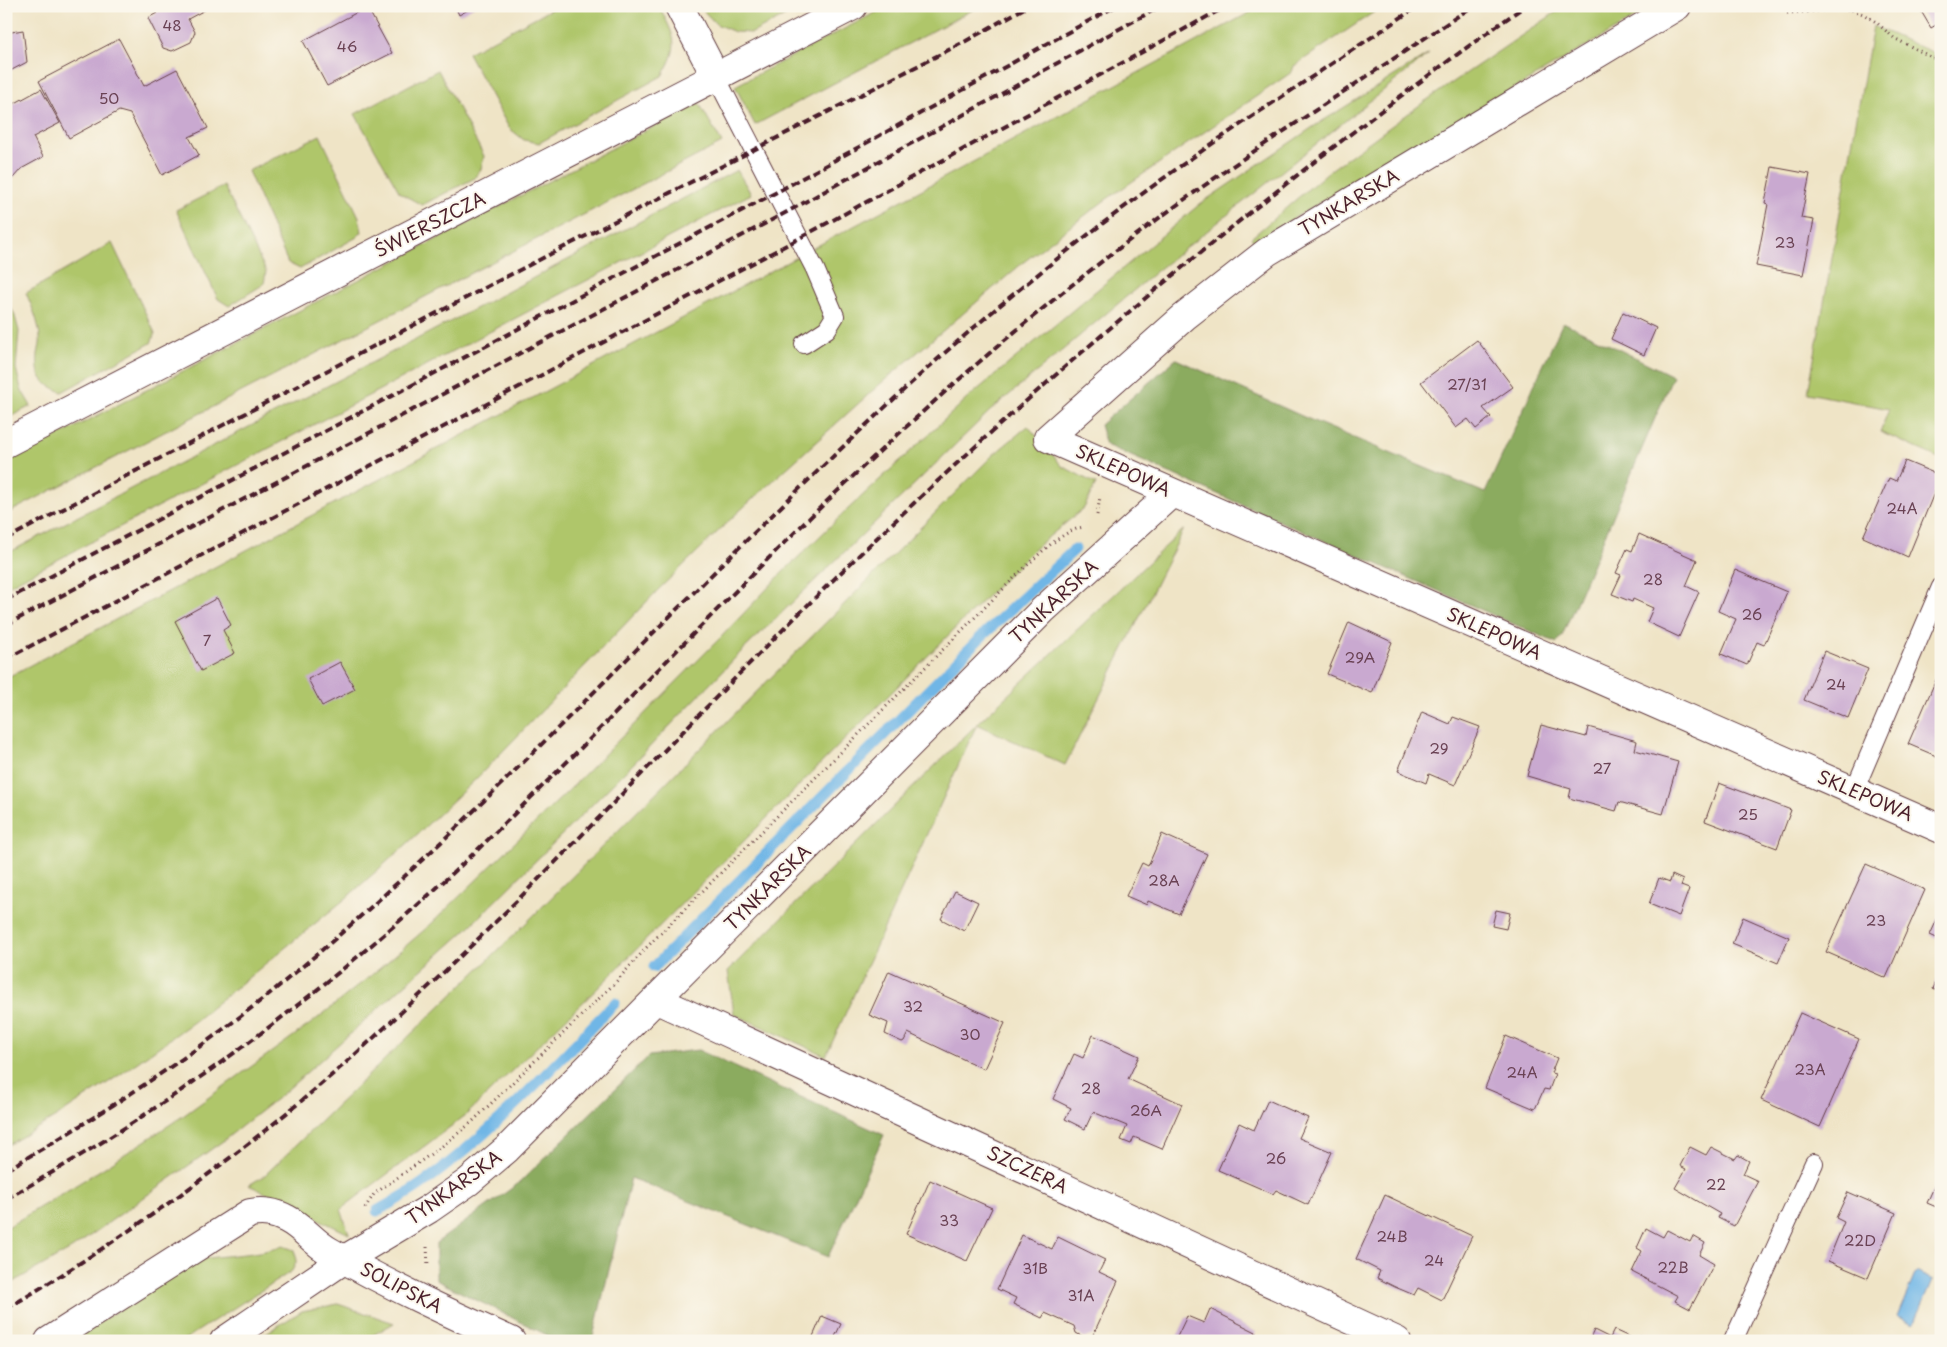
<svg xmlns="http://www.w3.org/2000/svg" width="1947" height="1347" viewBox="0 0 1947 1347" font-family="'Playpen Sans',sans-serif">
  <rect width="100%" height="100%" fill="#fbf7ec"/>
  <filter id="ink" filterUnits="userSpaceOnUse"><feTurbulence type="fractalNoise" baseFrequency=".02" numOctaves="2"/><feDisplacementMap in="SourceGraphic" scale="10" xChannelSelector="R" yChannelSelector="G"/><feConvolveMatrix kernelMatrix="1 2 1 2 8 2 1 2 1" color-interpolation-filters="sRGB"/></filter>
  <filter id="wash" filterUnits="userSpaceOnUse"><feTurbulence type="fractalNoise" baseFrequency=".0096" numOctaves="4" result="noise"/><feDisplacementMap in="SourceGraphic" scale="20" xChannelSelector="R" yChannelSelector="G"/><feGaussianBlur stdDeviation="1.12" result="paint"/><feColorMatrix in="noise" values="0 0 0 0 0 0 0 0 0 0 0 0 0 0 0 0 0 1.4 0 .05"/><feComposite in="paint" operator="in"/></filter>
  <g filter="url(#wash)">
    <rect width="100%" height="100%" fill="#efe4c6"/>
    <g fill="#afc66b" stroke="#7c724b">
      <path d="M557,6H659C675,38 681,44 662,76L539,143L524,140L509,128L468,53Z"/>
      <polygon points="699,6 804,6 752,33 735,32 716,24"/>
      <polygon points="888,6 980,6 755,125 735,86"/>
      <polygon points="1262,6 1383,6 1294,66 1292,72 1104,201 1025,261 879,385 735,515 658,590 478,777 408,843 344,900 195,1021 121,1074 56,1117 6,1146 6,678 730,293"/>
      <polygon points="1565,6 1655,6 1326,199 1286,223 1257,244 1251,238 1328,172 1424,102"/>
      <polygon points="1873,26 1941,56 1941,459 1880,432 1889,409 1808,393"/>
      <polygon points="1429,54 1157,271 990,411 737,656 636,761 465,931 286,1091 223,1141 73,1248 6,1286 6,1228 102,1169 183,1116 313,1022 379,969 430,925 568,791 722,636 783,572 847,510 970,396 1200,204 1313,127"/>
      <polygon points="438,70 484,156 481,169 475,178 422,205 400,193 355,114"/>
      <polygon points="699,103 722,143 6,514 6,463"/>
      <polygon points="320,135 359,217 362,232 357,237 300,269 288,263 248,171"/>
      <polygon points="737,170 751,194 6,587 6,554 505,293"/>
      <polygon points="224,186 266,271 264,284 229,306 218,299 176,210"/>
      <path d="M112,243L155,333L151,343L62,392C41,383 36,377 38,354C39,348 41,343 40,338C39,322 32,307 26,293Z"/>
      <polygon points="6,300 14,313 19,331 16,368 21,389 31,406 6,419"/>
      <polygon points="1028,426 1062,466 1096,484 1084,508 1034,549 603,983 466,1115 341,1209 349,1234 249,1185 265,1175 518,931 993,455"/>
      <polygon points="1184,529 1065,765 977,724 826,1056 734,1014 728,971 977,724"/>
      <path d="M283,1246L294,1250L297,1260L292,1271L182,1341H70L197,1260C226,1254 255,1256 283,1246Z"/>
      <polygon points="338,1304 394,1323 363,1341 253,1341 302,1311"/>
    </g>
    <g fill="#8bab5f" stroke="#6a6545">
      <polygon points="1563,322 1673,376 1562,636 1557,643 1106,445 1100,425 1176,359 1304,417 1485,493"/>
      <polygon points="698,1050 884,1135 828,1257 631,1178 592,1341 559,1341 436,1280 436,1243 519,1183 649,1056"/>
    </g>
    <polygon fill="#6fb6e6" stroke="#5c6a88" points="1916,1272 1933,1280 1914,1324 1897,1317"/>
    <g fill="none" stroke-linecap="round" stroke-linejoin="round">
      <g stroke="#6fb6e6" stroke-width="11">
        <polyline points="654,967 979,639 1075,549"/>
        <path d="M377,1211C393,1202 409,1193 423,1183C494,1132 554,1065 615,1003"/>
      </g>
    </g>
    <g id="blocks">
      <g fill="#c9a9d0">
        <polygon points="154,6 212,6 188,19 195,32 191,42 172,51 163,48 148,18 157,13"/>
        <polygon points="455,6 475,6 459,15"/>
        <polygon points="1918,6 1941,6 1941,22 1931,28"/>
        <polygon points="367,7 392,53 327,86 303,41"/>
        <polygon points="23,30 27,62 10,71 6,33"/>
        <polygon points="119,39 144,86 177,69 208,128 189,137 199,155 162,175 130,114 119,111 69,138 39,81"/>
        <polygon points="41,89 60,123 33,137 43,157 21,169 13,178 6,181 6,108"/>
        <polygon points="1772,167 1810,174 1801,218 1814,220 1803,275 1756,266 1768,204 1765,203"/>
        <polygon points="1623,312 1656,328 1644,355 1611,339"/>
        <polygon points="1477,340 1513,387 1483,408 1491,417 1476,429 1468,419 1456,428 1421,382"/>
        <polygon points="1905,461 1941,476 1908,557 1863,537 1889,478 1896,481"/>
        <polygon points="1639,534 1697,560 1686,586 1699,592 1679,637 1647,622 1653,608 1633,599 1632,602 1612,594 1621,575 1616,573 1627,549 1632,551"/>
        <polygon points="1735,570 1787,592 1764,645 1757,642 1747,665 1721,654 1736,619 1718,611"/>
        <polygon points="217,598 231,625 223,630 235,653 201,671 175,621"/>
        <polygon points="1349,622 1392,642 1372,693 1327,674"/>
        <polygon points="1824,651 1868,669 1848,718 1804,700"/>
        <polygon points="340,662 355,689 322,706 308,679"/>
        <polygon points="1941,668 1941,758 1908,744"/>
        <polygon points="1422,712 1450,724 1453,717 1480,727 1455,785 1429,774 1426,783 1398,771"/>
        <polygon points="1541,725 1586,737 1588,727 1637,741 1635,750 1678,762 1663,814 1619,802 1616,811 1569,798 1571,789 1527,776"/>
        <polygon points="1719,783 1791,810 1777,848 1705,821"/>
        <polygon points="1162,834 1207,854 1179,914 1148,901 1147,905 1126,896 1142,863 1148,866"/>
        <polygon points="1866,864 1925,890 1886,978 1826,952"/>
        <polygon points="1672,875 1683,880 1681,886 1689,889 1679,916 1649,904 1659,878 1670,882"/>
        <polygon points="955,891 978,902 964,931 941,919"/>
        <polygon points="1496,910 1510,913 1506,929 1492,926"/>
        <polygon points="1941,911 1941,940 1930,935"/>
        <polygon points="1743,917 1789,937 1778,963 1732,944"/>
        <polygon points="1941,970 1941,993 1933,989"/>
        <polygon points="889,971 1005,1023 984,1069 908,1033 904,1041 902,1042 885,1034 888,1023 869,1015"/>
        <polygon points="1800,1013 1859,1039 1820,1127 1761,1100"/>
        <polygon points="1093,1035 1139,1056 1128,1079 1182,1104 1162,1149 1134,1137 1131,1144 1121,1140 1127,1126 1093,1112 1085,1129 1065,1119 1071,1108 1053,1099 1074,1054 1083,1058"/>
        <polygon points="1506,1036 1557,1058 1551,1073 1555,1074 1549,1090 1544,1089 1535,1109 1485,1088"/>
        <polygon points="1268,1100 1308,1118 1299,1138 1332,1152 1308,1205 1276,1190 1273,1194 1218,1170 1239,1123 1254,1130"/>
        <polygon points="1690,1147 1706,1155 1711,1147 1735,1159 1738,1155 1749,1161 1743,1174 1758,1181 1734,1226 1718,1218 1720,1214 1675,1188 1686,1169 1680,1166"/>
        <polygon points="1941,1171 1941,1209 1927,1203"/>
        <polygon points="930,1180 992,1208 967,1261 906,1234"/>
        <polygon points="1848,1192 1896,1213 1868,1278 1828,1261 1844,1222 1836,1218"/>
        <polygon points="1385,1195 1472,1236 1442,1300 1418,1288 1414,1295 1395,1287 1377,1278 1380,1271 1356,1259"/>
        <polygon points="1646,1228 1663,1237 1667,1230 1690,1242 1693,1236 1705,1243 1699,1255 1714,1264 1690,1309 1675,1301 1678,1296 1632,1272 1642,1251 1637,1248"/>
        <polygon points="1022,1235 1052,1249 1058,1237 1105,1260 1099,1272 1118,1281 1093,1335 1085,1338 1076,1333 1074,1326 1045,1313 1042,1318 1013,1304 1016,1298 997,1289"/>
        <polygon points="1210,1309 1256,1332 1252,1341 1175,1341 1187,1316 1204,1323"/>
        <polygon points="822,1316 841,1324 833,1341 811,1341"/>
        <polygon points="1594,1330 1610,1338 1614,1330 1638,1341 1640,1336 1651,1341 1589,1341"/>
      </g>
    </g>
  </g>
  <g filter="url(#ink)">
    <use href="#blocks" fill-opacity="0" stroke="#633d42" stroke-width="1"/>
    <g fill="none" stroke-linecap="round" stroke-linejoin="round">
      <defs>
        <g id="service">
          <polyline points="716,77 815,269 835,316 827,329 804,344"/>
          <polyline points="1854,791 1941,587"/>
          <polyline points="1733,1341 1814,1163"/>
        </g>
        <g id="minor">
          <polyline points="679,6 716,77"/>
          <polyline points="1677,6 1267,252 1184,317 1048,438 1941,829"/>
          <polyline points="657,1000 1397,1341"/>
          <path d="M49,1341L250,1213C264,1211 274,1212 287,1219C303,1227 313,1242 329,1251C388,1285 449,1313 511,1341"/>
          <polyline points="224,1341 345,1259 429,1209 468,1182 507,1149 1043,610 1172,493"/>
        </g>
        <polyline id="tertiary" points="6,443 853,6"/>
      </defs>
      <use href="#service" stroke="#633d42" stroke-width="20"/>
      <use href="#minor" stroke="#633d42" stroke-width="30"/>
      <use href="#tertiary" stroke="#633d42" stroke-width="30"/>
      <g stroke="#633d42" stroke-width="3" stroke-dasharray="1 4" stroke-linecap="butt">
        <polyline points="1787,13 1850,9 1863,14 1876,22 1894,38 1941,62"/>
        <polyline points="1097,515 1100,497"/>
        <path d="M365,1208L374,1194L441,1147L472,1122L615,983L647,947L1019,573C1035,558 1062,530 1084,527"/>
        <polyline points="427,1247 428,1266"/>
      </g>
      <use href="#service" stroke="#fff" stroke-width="18"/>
      <use href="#minor" stroke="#fff" stroke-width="28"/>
      <use href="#tertiary" stroke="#fff" stroke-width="28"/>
      <g stroke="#4a1f2b" stroke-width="4" stroke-dasharray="8 4" stroke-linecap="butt">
        <polyline points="6,539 498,281 966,41 1028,6"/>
        <polyline points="6,600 775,193 1116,6"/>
        <polyline points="6,625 785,213 1161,6"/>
        <polyline points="6,659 798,239 1227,6"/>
        <path d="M6,1170C99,1116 190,1058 274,990C391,895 498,788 604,682C700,586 796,490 895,398C996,304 1105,218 1219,139C1285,94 1352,51 1418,6"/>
        <path d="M6,1199C161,1112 299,1012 431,893C480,849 527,801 575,754C680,648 783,540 893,439C986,353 1085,271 1188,197C1281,131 1378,70 1473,6"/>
        <path d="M6,1309C125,1238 237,1158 341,1067C512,916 665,745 828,585C1045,374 1278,180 1525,6"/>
      </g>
    </g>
  </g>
  <g text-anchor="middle" stroke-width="4" stroke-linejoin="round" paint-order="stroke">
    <g font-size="15" fill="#6a4254">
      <text x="172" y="31">48</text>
      <text x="347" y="52">46</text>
      <text x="109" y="104">50</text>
      <text x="1785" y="248">23</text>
      <text x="1467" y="390">27/31</text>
      <text x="1902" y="514">24A</text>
      <text x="1653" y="585">28</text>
      <text x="1752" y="620">26</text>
      <text x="207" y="646">7</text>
      <text x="1360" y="663">29A</text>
      <text x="1836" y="690">24</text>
      <text x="1439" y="754">29</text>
      <text x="1602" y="774">27</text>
      <text x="1748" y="820">25</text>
      <text x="1164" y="886">28A</text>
      <text x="1876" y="926">23</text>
      <text x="913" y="1012">32</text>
      <text x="970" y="1040">30</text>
      <text x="1810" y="1075">23A</text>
      <text x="1522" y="1078">24A</text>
      <text x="1091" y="1094">28</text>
      <text x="1146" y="1116">26A</text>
      <text x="1276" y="1164">26</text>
      <text x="1716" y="1190">22</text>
      <text x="949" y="1226">33</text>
      <text x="1392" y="1242">24B</text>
      <text x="1860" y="1246">22D</text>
      <text x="1434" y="1266">24</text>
      <text x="1673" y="1273">22B</text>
      <text x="1035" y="1274">31B</text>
      <text x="1081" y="1301">31A</text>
    </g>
    <g font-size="18" fill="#4a1f2b" stroke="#fbf7ec">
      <text transform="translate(1349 203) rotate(-31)" y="6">TYNKARSKA</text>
      <text transform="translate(430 225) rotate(-27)" y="6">ŚWIERSZCZA</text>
      <text transform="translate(1123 471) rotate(24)" y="6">SKLEPOWA</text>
      <text transform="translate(1054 602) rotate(-43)" y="6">TYNKARSKA</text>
      <text transform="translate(1494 634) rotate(24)" y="6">SKLEPOWA</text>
      <text transform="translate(1865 796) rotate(23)" y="6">SKLEPOWA</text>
      <text transform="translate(768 888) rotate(-45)" y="6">TYNKARSKA</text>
      <text transform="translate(1027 1170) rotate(25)" y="6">SZCZERA</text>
      <text transform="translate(454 1188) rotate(-36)" y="6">TYNKARSKA</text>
      <text transform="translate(401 1288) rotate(27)" y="6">SOLIPSKA</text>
    </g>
  </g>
  <rect width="1947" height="1347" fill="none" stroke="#fbf7ec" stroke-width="25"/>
</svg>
